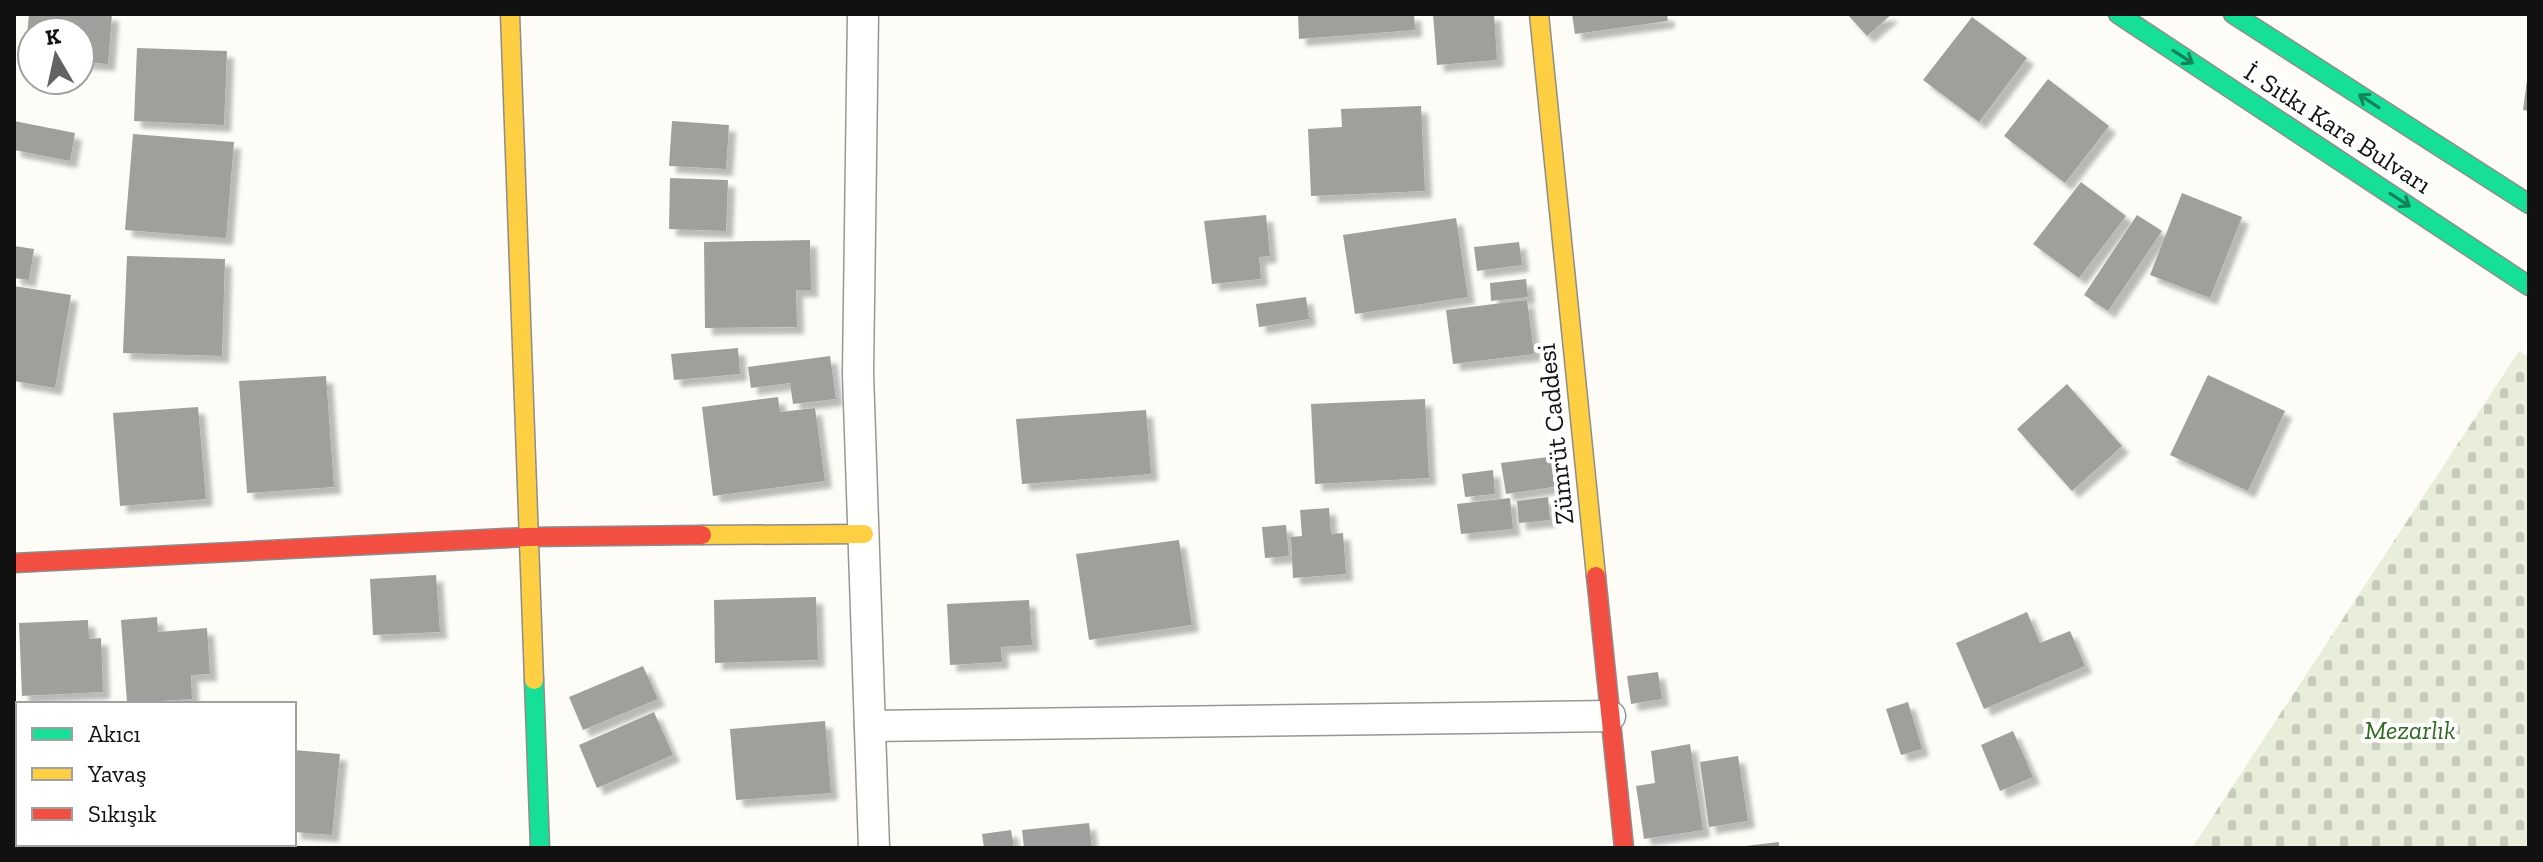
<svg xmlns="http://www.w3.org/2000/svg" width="2543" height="862" viewBox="0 0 2543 862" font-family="'Zilla Slab',serif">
  <defs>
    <pattern id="cemetery-stones" width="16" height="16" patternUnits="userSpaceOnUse" patternTransform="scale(2)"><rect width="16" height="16" fill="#e9eedb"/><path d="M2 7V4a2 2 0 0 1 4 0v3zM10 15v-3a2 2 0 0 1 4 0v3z" fill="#c7cbbb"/></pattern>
    <filter id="shadow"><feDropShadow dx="7" dy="7" stdDeviation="2" flood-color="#0004"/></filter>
  </defs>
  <rect width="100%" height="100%" fill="#fdfcf7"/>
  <polygon fill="url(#cemetery-stones)" points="2519,351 2529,357 2529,848 2192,848"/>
  <g fill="#a19f9c" filter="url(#shadow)">
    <polygon points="29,14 112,14 108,64 80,62 80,32 32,32 32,58 25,57"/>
    <polygon points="1298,14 1414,14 1415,30 1299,39"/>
    <polygon points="1433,14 1494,14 1497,60 1437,65"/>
    <polygon points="1572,14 1667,14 1668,21 1575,34"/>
    <polygon points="1847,14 1892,14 1867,36"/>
    <polygon points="1972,17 2027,58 1979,122 1923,80"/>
    <polygon points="137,48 227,51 224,125 134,121"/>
    <polygon points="2048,79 2109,126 2065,183 2004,136"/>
    <polygon points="2527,80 2529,80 2529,111 2523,110"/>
    <polygon points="1421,106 1425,191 1311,196 1308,129 1342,127 1341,109"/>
    <polygon points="14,121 75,133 70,161 14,150"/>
    <polygon points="672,121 729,125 726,169 669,166"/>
    <polygon points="133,134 234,142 226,238 125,230"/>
    <polygon points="670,178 728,180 726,231 669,229"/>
    <polygon points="2081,182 2126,216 2079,278 2033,244"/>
    <polygon points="2182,193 2242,217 2210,298 2150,275"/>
    <polygon points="1266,215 1270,256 1259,257 1261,279 1212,284 1204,221"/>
    <polygon points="2137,215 2162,231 2108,311 2084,295"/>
    <polygon points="1456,218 1468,297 1355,314 1343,235"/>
    <polygon points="810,240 811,290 796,290 797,327 705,328 704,242"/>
    <polygon points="1519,242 1522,265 1477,271 1474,247"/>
    <polygon points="14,246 34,249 29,280 14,278"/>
    <polygon points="127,256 225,259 222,356 123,353"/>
    <polygon points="1526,279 1528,297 1491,301 1490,283"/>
    <polygon points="14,286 71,295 55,388 14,381"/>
    <polygon points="1306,297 1309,319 1259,327 1256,304"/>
    <polygon points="1527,300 1534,354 1453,364 1446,310"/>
    <polygon points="738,348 740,374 674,380 671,354"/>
    <polygon points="830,356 836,399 793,404 790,383 751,388 748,367"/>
    <polygon points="2208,375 2285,411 2248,491 2170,455"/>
    <polygon points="326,376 334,487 247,493 239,381"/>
    <polygon points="2067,384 2122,446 2072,491 2017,429"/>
    <polygon points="778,397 780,412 815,408 825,481 713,496 702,407"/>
    <polygon points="1425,399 1429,478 1315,484 1311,404"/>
    <polygon points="198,407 206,499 120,506 113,413"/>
    <polygon points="1146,410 1151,474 1022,484 1016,419"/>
    <polygon points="1556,456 1559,486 1506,494 1501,463"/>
    <polygon points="1493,470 1495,494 1465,497 1462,474"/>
    <polygon points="1548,497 1550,520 1519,523 1517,501"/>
    <polygon points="1510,498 1513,529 1461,534 1457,504"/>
    <polygon points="1329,508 1331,534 1343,533 1346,574 1293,578 1291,537 1302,536 1300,510"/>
    <polygon points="1286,525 1289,556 1265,558 1262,527"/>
    <polygon points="1179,540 1192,625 1089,640 1076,554"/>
    <polygon points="436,575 440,632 373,635 370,579"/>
    <polygon points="816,597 818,660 715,663 714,600"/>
    <polygon points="1029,600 1032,645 1001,647 1002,662 950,665 947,604"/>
    <polygon points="2027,612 2040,643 2070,631 2085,666 1984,709 1956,643"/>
    <polygon points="157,617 158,632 207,628 210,674 191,675 192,699 127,703 121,620"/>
    <polygon points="88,620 89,639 101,638 103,692 22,696 19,623"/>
    <polygon points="643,666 658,699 583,730 569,697"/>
    <polygon points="1658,672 1662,699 1631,704 1627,676"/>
    <polygon points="1908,702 1922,749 1901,755 1886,709"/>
    <polygon points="654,712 673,755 597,788 579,745"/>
    <polygon points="825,721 831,793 736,800 730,729"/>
    <polygon points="2013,731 2033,777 2000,791 1981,745"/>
    <polygon points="1690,744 1703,830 1644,839 1636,786 1655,783 1651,751"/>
    <polygon points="294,750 340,754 332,835 294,832"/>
    <polygon points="1738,756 1748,821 1709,827 1700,762"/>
    <polygon points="1089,823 1092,848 1024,848 1022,830"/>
    <polygon points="1011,830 1014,848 984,848 982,834"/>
    <polygon points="1779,842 1779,848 1745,848 1745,846"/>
    <polygon points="22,844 93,844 93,848 14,848"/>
  </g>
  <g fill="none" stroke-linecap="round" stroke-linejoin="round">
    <defs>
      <g id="street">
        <polyline points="863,14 858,373 874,848"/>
        <polyline points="870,726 1610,716"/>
      </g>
      <g id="fast">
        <polyline points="2118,14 2529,286"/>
        <polyline points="2233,14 2529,204"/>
        <polyline points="534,680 540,848"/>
      </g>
      <g id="slow">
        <polyline points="510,14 534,680"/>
        <polyline points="1539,14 1596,576"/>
        <polyline points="702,535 864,534"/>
      </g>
      <g id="jam">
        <polyline points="14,563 527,537 702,535"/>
        <polyline points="1596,576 1624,848"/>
      </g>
    </defs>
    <use href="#street" stroke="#979795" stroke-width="33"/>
    <use href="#fast" stroke="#8e8d8b" stroke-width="21"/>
    <use href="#slow" stroke="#8e8d8b" stroke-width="21"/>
    <use href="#jam" stroke="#8e8d8b" stroke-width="21"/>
    <use href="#street" stroke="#fffffe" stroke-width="30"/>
    <use href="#fast" stroke="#16e098" stroke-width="18"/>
    <use href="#slow" stroke="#ffcf43" stroke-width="18"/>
    <use href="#jam" stroke="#f24e42" stroke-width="18"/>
  </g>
  <defs><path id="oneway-shaft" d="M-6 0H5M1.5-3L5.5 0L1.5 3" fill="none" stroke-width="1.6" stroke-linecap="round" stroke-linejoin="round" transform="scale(2)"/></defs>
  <g stroke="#14835b">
    <use href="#oneway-shaft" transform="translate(2183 57) rotate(33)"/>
    <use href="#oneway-shaft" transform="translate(2369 101) rotate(-147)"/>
    <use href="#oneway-shaft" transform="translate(2400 200) rotate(33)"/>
  </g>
  <g text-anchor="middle" stroke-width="8" stroke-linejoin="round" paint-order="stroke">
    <g font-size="26" fill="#111" stroke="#fff">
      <text transform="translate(2338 128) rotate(33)" y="9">İ. Sıtkı Kara Bulvarı</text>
      <text transform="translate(1555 434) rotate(-96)" y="9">Zümrüt Caddesi</text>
    </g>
    <g font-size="26" font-style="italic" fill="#2f6b1f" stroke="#fff">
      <text x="2410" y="739">Mezarlık</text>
    </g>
  </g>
  <rect width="2543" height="862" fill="none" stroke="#111111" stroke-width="32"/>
  <rect x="16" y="702" width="280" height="144" fill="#ffffff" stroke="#a0a0a0" stroke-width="2"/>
  <rect x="32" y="728" width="40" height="12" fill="#16e098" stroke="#a0a0a0" stroke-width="2"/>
  <text x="88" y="742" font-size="24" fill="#111111">Akıcı</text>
  <rect x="32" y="768" width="40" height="12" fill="#ffcf43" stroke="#a0a0a0" stroke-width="2"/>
  <text x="88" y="782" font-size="24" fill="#111111">Yavaş</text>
  <rect x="32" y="808" width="40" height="12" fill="#f24e42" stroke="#a0a0a0" stroke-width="2"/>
  <text x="88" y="822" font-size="24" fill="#111111">Sıkışık</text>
  <g transform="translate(56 56) rotate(351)"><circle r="38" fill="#ffffff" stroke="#a0a0a0" stroke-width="2"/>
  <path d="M0-6L14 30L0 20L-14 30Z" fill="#646362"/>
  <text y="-12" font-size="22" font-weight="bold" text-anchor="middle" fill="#111111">K</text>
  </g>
</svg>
